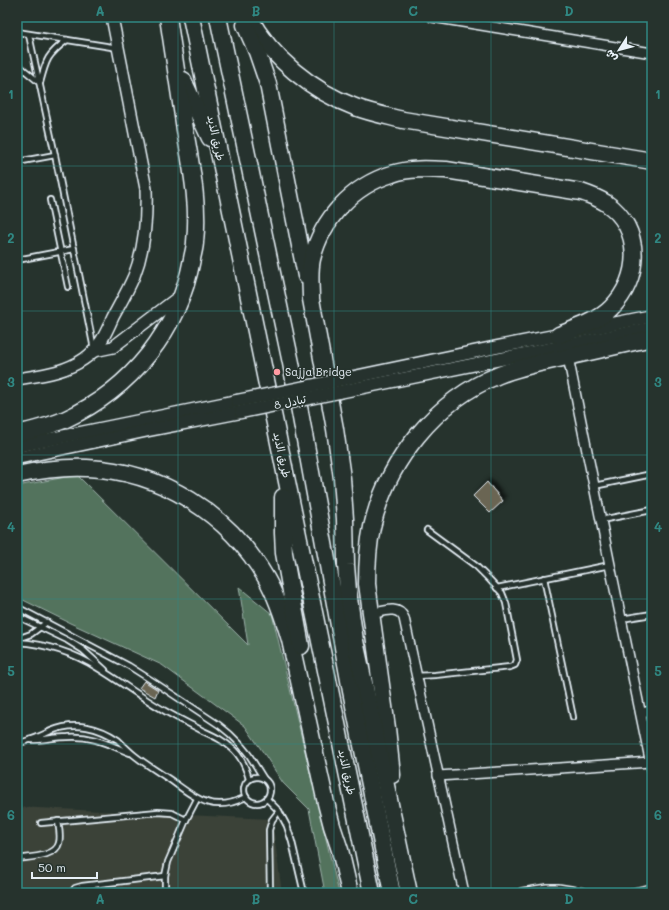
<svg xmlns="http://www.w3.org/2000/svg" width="669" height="910" viewBox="0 0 669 910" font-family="Mali,'Playpen Sans Arabic',sans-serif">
  <defs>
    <filter id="shadow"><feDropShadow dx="3.5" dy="-3.5" stdDeviation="2" flood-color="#0009"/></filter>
  </defs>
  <rect width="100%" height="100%" fill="#26332d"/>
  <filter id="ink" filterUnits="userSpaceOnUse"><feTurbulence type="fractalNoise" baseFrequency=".025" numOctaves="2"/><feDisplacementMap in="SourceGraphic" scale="8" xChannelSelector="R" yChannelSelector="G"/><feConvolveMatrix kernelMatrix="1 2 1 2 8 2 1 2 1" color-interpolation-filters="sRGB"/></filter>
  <g filter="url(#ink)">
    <polygon fill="#3a4238" points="17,807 272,819 282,893 17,893"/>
    <polygon fill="#52735d" stroke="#9db2aa" points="77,475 248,645 239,587 272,614 339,893 325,893 309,809 283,783 265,755 245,726 162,665 70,623 17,597 17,486"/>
    <g fill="#6a6552" stroke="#e8f1f8" filter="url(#shadow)">
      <polygon points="487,482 503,501 490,513 473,496"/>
      <polygon points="144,681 158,690 155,697 139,688"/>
    </g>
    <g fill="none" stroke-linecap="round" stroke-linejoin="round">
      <defs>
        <g id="service">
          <polyline points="17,32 118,48"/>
          <polyline points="29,35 55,155 94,349"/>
          <path d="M17,64L40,83C46,60 47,55 67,40"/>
          <polyline points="17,162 55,155"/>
          <polyline points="50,200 68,287"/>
          <polyline points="17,260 74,249"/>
          <polyline points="594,486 652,474"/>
          <polyline points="601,520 652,510"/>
          <polyline points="544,578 573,717"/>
          <polyline points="497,588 610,565"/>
          <polyline points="17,607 129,666 151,680 219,725 230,734 240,744 249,755 264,779"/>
          <polyline points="17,616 67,640 83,650 105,670"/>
          <polyline points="621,619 652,614"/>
          <polyline points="17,639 31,634 47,622"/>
          <path d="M17,642C45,644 74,653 98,668C121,682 142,698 165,711C177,718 190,724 203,731C214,736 225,741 234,750C242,758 246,768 249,779"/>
          <polyline points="416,676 435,675 510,667 515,665 517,660 506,603 502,593 490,580 476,566 427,530"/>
          <path d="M31,740C44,740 55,737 68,737C91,735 110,745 130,753"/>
          <path d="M17,743C21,742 25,742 29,740C37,738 44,734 51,731C63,726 75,725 87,727C98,729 109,734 118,740C123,745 128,750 134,755C145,764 157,771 169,779C196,798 212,814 246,797"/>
          <circle cx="257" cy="790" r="13"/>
          <polyline points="267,799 279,811 287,826 292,842 304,893"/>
          <polyline points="41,823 158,812 172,813 186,820"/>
          <path d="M17,859C29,857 56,857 59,843C61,837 59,828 58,821"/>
          <polyline points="72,893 75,888 82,886 165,876"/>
          <polyline points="165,893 165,876 168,862 186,820 197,799"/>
          <polyline points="270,893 269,830 272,820 279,811"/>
        </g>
        <g id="minor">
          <polyline points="432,17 652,53"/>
          <polyline points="568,357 610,565 652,769"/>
          <path d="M371,614C382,612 398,604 404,618L464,893"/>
          <polyline points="641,713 652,711"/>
          <polyline points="438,776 651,762"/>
          <polyline points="522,893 547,889 558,889 583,893"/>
          <polyline points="634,893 652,889"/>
        </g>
        <g id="tertiary">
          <polyline points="94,351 113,347 180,296"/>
          <path d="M17,379C40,375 64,373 84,359C99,349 106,333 113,317C120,304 128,290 134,276C145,248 147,219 146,189L112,17"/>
        </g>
        <g id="secondary">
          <polyline points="335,381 497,347 559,335 652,316"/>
          <polyline points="339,392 652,328"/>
          <polyline points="17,446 237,401"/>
          <polyline points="17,458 149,430 241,412"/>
        </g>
        <g id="motorway">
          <polyline points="191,17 372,893"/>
          <polyline points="218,17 291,363 351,691 392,893"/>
          <path d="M249,17C271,58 312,91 355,107C371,113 387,116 403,120L652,161"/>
          <polyline points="245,25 257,52 268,84 306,276"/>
          <polyline points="183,80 210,138"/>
          <path d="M17,434C33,430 51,426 66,419C131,389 179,330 192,259C193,253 195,247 195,242C199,207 192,171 186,136C180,97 174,57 168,17"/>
          <path d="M17,475C40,470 63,467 87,468C161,471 229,514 266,578C277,597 284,619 290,640L326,803L332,826L340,850L350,893"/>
          <polyline points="283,497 283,533 284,553 301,646"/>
          <path d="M392,775L387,728L367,584C367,565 368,546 372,527C387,461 436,400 499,375C521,366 544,362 567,357C595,351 624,344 652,338"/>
          <path d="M409,893L355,641L348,591L346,565L345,519L342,478L335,429L311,299C311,286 309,272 312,259C322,219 352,186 392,174C409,168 428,169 446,170L581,192C590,195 598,198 606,203C643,228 641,279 611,308C599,321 576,328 559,335"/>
        </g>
      </defs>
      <use href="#service" stroke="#e8f1f8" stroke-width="8"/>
      <use href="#minor" stroke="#e8f1f8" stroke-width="12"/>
      <use href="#tertiary" stroke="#e8f1f8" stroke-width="14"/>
      <use href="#secondary" stroke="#e8f1f8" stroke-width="15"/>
      <use href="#motorway" stroke="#e8f1f8" stroke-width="19"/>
      <use href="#service" stroke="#26332d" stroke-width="4.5"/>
      <use href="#minor" stroke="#26332d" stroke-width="9"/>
      <use href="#tertiary" stroke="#26332d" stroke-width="11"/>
      <use href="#secondary" stroke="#26332d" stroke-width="12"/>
      <use href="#motorway" stroke="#26332d" stroke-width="16"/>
      <defs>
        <g id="secondary-bridge">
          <polyline points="237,401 335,381"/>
          <polyline points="241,412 339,392"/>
        </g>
      </defs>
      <use href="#secondary-bridge" stroke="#e8f1f8" stroke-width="15" stroke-linecap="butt"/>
      <use href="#secondary-bridge" stroke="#26332d" stroke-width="12"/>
    </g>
  </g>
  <path fill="none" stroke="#308883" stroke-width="1" stroke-opacity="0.55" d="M178,17V893M334,17V893M491,17V893M17,166H652M17,311H652M17,455H652M17,599H652M17,744H652"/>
  <circle fill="#ff9aa2" stroke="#26332d" stroke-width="1.5" cx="277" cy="372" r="4"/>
  <g text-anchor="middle" stroke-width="3.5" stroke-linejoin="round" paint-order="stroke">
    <g font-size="11" fill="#e8f1f8" stroke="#26332d">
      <text transform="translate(216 138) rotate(78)" y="4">طريق الذيد</text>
      <text transform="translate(290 402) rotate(-12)" y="4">تبادل 8</text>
      <text transform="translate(282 455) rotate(78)" y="4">طريق الذيد</text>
      <text transform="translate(347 772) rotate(78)" y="4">طريق الذيد</text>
    </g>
    <g font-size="11" fill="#e8f1f8" stroke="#26332d" text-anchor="start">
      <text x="285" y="376">Sajja Bridge</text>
    </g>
  </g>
  <rect width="669" height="910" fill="none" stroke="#26332d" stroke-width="44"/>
  <g transform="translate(619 50) rotate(234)" stroke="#26332d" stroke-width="3" paint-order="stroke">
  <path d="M0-3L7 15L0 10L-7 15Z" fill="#e8f1f8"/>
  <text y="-6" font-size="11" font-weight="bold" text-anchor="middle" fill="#e8f1f8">ش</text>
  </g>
  <path d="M32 872v6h65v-6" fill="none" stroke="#e8f1f8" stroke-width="2"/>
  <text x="38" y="872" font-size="12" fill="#e8f1f8" stroke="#26332d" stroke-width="3" paint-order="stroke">50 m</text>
  <rect x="22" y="22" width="625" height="866" fill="none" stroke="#308883" stroke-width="1.5"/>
  <g font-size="13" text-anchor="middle" font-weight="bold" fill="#308883">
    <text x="100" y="16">A</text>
    <text x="256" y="16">B</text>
    <text x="413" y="16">C</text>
    <text x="569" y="16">D</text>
    <text x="11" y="99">1</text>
    <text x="658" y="99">1</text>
    <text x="11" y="243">2</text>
    <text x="658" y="243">2</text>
    <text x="11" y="387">3</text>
    <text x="658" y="387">3</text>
    <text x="11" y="532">4</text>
    <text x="658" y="532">4</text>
    <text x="11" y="676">5</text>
    <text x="658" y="676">5</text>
    <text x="11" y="820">6</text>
    <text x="658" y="820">6</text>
    <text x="100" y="904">A</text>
    <text x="256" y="904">B</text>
    <text x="413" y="904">C</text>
    <text x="569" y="904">D</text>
  </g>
</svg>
